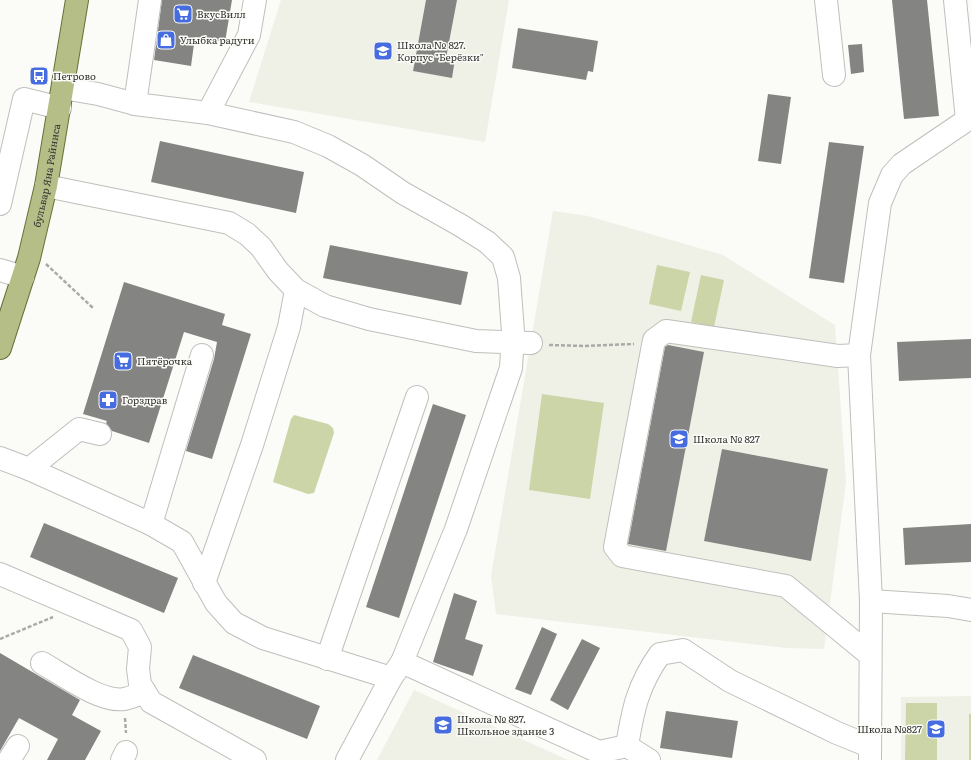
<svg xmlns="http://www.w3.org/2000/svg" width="971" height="760" viewBox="0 0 971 760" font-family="Literata,serif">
  <rect width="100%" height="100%" fill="#fbfbf8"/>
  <g fill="#eff1e6">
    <polygon points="281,0 509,0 485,142 249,102"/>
    <polygon points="553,211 588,216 723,255 835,325 846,482 824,649 786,648 496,614 491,576"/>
    <polygon points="414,690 568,760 377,760"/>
    <polygon points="971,696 971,760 901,760 901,697"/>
  </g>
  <g fill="#ccd5a7">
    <polygon points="657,265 690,272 681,311 649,304"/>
    <polygon points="701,275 724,280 714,327 691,322"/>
    <polygon points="542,394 604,403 590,499 529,490"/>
    <polygon points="294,415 328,424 333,428 334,433 314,493 308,494 273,482 291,419"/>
    <polygon points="906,703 937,703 937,760 905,760"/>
    <rect x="969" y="714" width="2" height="46"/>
  </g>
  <g fill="#848582">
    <polygon points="162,0 232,0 225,42 195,37 191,66 154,60"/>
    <polygon points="426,0 457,0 446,58 455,59 452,78 413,71"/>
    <polygon points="892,0 927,0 939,116 904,119"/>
    <polygon points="518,28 598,41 593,72 588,71 586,80 512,68"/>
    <polygon points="862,44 864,72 851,74 848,45"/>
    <polygon points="768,94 791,97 781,164 758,161"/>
    <polygon points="160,141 304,172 296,213 151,182"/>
    <polygon points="829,142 864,146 844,283 809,278"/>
    <polygon points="330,245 468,272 461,305 323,278"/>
    <polygon points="124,282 225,314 222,325 251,334 212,459 186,451 214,359 217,342 184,332 149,443 112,431 106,423 107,421 83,414"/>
    <polygon points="971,339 971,378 899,381 897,342"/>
    <polygon points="668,345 704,352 666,551 628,544 665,347"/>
    <polygon points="433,404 466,415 399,618 366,607"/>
    <polygon points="722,449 828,469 811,561 704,541"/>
    <polygon points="44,523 178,578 164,613 30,557"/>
    <polygon points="971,524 971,562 905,565 903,528"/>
    <polygon points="454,593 477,601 465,639 483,645 473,676 433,662"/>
    <polygon points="542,627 557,634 531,695 515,689"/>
    <polygon points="582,639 600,648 568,710 550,700"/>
    <polygon points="0,653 80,700 72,715 101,731 85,760 47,760 58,739 19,718 0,751"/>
    <polygon points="193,655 320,706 307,739 179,688"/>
    <polygon points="666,711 738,721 732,758 660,748"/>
  </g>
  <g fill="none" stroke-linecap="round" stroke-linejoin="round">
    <defs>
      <g id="minor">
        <polyline points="826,0 834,75"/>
        <polyline points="63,88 98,94 135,104 208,113 294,132 328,146 362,165 403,193 460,225 487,242 503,257 509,278 513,332 511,368 456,529 402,662 391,678 347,760"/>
        <polyline points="135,104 150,0"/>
        <polyline points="208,113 249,35 255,0"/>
        <polyline points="46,186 229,223 247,234 261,247 278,271 296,290 325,306 369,319 476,341 531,343"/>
        <polyline points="0,204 24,99 60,108"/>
        <polyline points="0,270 23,277"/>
        <polyline points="859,355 838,356 666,331 654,340 615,547 622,556 786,586 870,655"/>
        <polyline points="0,458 29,469 79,429 100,434"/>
        <polyline points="29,469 151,524 182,542 216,603 234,623 263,638 391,678"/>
        <polyline points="151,524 202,355"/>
        <polyline points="0,574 131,630 140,647 138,669 140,684 151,702 255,760"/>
        <polyline points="204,583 252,445 289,327 296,290"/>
        <polyline points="871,601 948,606 971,610"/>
        <polyline points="327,659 417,397"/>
        <polyline points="402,662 599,752 627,746 649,760"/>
        <path d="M42,663C62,674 101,703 124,699C131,698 138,694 145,692"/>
        <path d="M627,746C633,709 638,685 660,654L683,650L730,681L837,733L869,746"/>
        <polyline points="9,760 18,746"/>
        <polyline points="122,760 126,752"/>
        <polyline points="870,760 871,601 859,355 880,203 892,175 902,164 967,120 955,0"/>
      </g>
      <g id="major">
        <path id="s1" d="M0,348L29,258L46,186L77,0"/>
      </g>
    </defs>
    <use href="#minor" stroke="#bfc0bd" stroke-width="24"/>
    <use href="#major" stroke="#697136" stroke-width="24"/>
    <g stroke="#aaaba8" stroke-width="2.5" stroke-dasharray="4 2" stroke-linecap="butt">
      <polyline points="46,264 93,308"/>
      <polyline points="549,345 585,346 634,344"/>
      <polyline points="0,639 53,617"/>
      <polyline points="125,718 126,733"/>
    </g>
    <use href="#minor" stroke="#fff" stroke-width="22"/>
    <use href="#major" stroke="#b6be88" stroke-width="22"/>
  </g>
  <defs>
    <symbol id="supermarket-square" viewBox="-11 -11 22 22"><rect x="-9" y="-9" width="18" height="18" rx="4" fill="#466cdf" stroke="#fbfbf8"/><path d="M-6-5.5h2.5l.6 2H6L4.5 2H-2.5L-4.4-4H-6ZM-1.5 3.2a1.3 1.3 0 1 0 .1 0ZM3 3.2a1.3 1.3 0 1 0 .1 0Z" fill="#fff"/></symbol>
    <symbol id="shop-square" viewBox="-11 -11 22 22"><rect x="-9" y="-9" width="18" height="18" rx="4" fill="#466cdf" stroke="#fbfbf8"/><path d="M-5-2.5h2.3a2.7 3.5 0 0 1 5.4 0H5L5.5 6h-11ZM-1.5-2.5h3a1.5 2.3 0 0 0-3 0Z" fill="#fff"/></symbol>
    <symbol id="school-square" viewBox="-11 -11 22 22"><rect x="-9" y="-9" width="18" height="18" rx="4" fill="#466cdf" stroke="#fbfbf8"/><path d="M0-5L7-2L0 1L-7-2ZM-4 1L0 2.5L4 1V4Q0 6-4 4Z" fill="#fff"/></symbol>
    <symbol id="bus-square" viewBox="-11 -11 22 22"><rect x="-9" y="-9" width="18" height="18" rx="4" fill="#466cdf" stroke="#fbfbf8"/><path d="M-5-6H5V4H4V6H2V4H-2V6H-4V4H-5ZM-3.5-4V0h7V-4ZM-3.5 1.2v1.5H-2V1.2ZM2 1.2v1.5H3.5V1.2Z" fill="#fff"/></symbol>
    <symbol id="pharmacy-square" viewBox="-11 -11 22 22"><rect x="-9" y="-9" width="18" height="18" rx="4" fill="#466cdf" stroke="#fbfbf8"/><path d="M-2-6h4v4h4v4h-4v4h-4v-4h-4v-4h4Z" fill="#fff"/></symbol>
  </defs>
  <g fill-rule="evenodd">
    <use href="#supermarket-square" x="172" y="3" width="22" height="22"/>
    <use href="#shop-square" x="155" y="29" width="22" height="22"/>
    <use href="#school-square" x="372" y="40" width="22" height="22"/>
    <use href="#bus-square" x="28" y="65" width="22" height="22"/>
    <use href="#supermarket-square" x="112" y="350" width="22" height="22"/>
    <use href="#pharmacy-square" x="97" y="389" width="22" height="22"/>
    <use href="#school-square" x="668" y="428" width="22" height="22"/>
    <use href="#school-square" x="432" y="714" width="22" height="22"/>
    <use href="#school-square" x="925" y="718" width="22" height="22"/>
  </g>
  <g text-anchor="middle" stroke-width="3" stroke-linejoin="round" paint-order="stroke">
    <g font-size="10" fill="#323331" stroke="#fbfbf8" text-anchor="start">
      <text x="197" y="18">ВкусВилл</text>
      <text x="180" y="44">Улыбка радуги</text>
      <text x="397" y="49">Школа № 827.<tspan x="397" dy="12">Корпус "Берёзки"</tspan></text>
      <text x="53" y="80">Петрово</text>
      <text x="137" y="365">Пятёрочка</text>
      <text x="122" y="404">Горздрав</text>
      <text x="693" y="443">Школа № 827</text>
      <text x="457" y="723">Школа № 827.<tspan x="457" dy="12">Школьное здание 3</tspan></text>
      <text x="922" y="733" text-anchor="end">Школа №827</text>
    </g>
    <g font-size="10" fill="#323331" stroke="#fbfbf8">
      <text dy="4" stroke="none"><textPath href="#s1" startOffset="179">бульвар Яна Райниса</textPath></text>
    </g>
  </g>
</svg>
